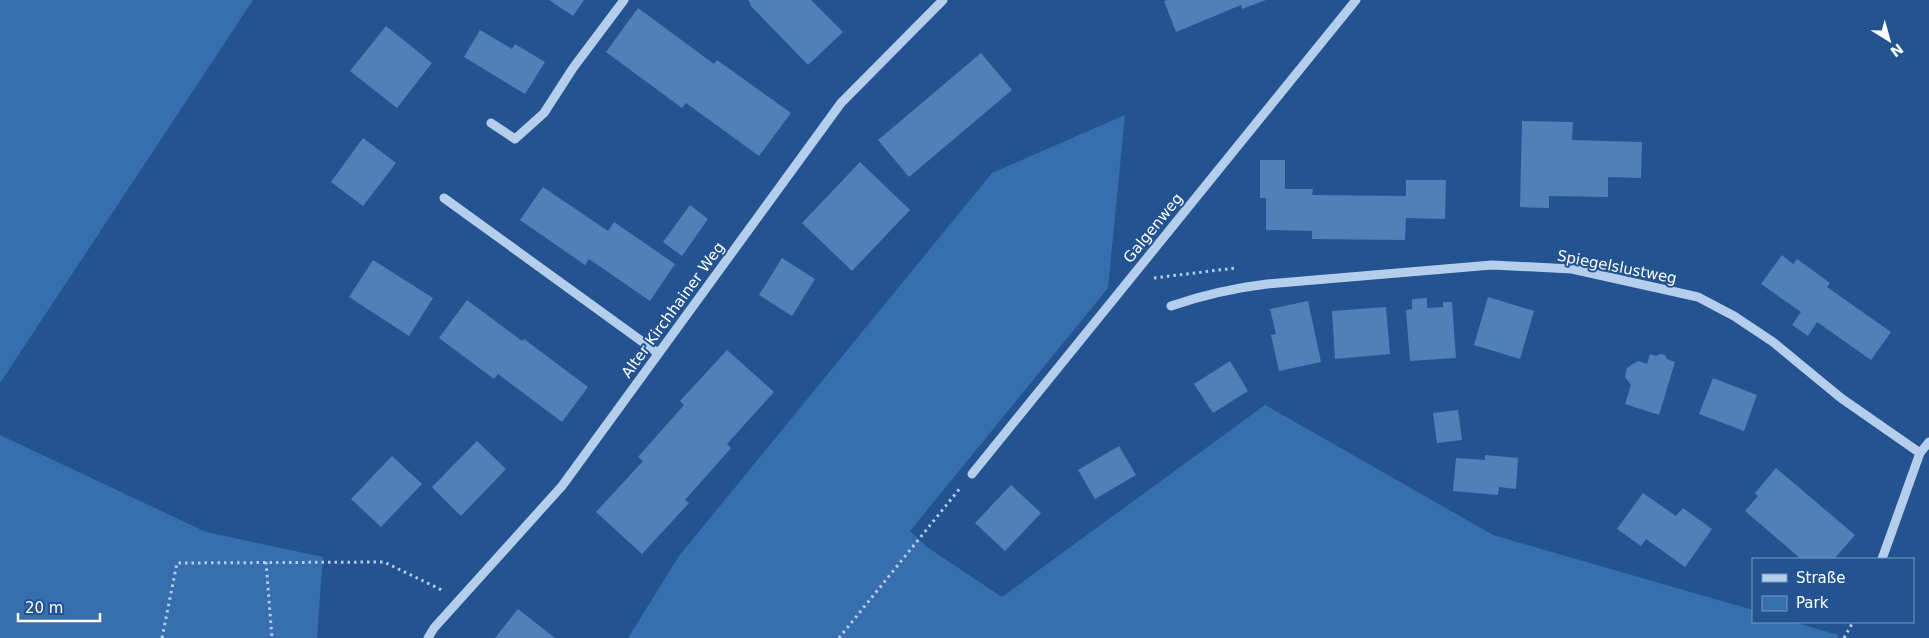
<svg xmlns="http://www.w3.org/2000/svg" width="1929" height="638" viewBox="0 0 1929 638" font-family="'DejaVu Sans',sans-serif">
  <rect width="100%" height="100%" fill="#235491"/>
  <g fill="#376ead">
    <polygon points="0,0 253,0 0,383"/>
    <polygon points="1125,115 1108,288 910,531 927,547 1002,597 1265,405 1493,535 1753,610 1753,622 1793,622 1839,635 1837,638 628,638 679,556 992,173"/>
    <polygon points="0,435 206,532 323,557 317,638 0,638"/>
  </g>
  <g fill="#5080b8">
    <polygon points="549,0 584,0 573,16"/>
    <polygon points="748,0 811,0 843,32 808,65 750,5 751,4"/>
    <polygon points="1167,0 1266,0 1242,9 1241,5 1176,32 1164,1"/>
    <polygon points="638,8 714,64 717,60 791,113 759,156 686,103 682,108 606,52"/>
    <polygon points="386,26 432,63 397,108 350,71"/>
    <polygon points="480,30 512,49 515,44 545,62 525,94 464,57"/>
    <polygon points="981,53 1012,90 909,177 878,140"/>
    <polygon points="1522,121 1573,122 1572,140 1642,142 1641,178 1608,177 1608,197 1549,196 1549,208 1520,207"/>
    <polygon points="363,138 396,163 363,206 331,182"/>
    <polygon points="1260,160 1285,160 1285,189 1313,189 1312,195 1406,196 1406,180 1446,180 1445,219 1406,218 1405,240 1312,239 1312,231 1266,230 1266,198 1260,198"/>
    <polygon points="860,162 910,210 852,271 802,223"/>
    <polygon points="543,187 608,231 614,222 675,264 650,301 589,259 585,265 520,220"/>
    <polygon points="690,205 708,219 682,256 663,242"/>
    <polygon points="1782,255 1793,264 1797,259 1830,283 1827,287 1891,332 1871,360 1817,322 1808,336 1792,325 1801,312 1761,284"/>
    <polygon points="782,258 815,279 792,316 759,295"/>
    <polygon points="373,260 433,298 409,336 349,297"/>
    <polygon points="1488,297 1534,311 1520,359 1474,345"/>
    <polygon points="1427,298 1427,308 1443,307 1443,302 1452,302 1456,358 1410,361 1406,310 1412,309 1412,299"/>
    <polygon points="467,300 522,341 524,339 588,387 562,422 498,374 494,379 439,338"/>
    <polygon points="1308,301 1321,362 1279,371 1271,335 1276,334 1270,309"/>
    <polygon points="1386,307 1390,354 1335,359 1332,311"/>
    <polygon points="727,350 774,392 727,444 731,448 685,500 689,503 642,554 596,512 643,461 638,457 684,405 680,401"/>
    <polygon points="1650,354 1656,356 1660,354 1665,355 1667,359 1675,362 1659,415 1625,404 1631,385 1625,377 1627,368 1638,361 1647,364"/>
    <polygon points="1230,361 1248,391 1213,413 1194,384"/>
    <polygon points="1713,378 1757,395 1744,431 1699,414"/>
    <polygon points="1458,410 1462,440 1437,443 1433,413"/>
    <polygon points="477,441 506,469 461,516 432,487"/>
    <polygon points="1119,446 1136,475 1095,499 1078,470"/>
    <polygon points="1485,455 1518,458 1516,489 1499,487 1498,495 1453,491 1456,458 1485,460"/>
    <polygon points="392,456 422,484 381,527 351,499"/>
    <polygon points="1776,468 1855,535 1834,559 1801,559 1745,511 1758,496 1755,493"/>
    <polygon points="1011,485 1041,513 1005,551 975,523"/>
    <polygon points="1643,493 1676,516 1683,508 1712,529 1685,567 1646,539 1641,546 1617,529"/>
    <polygon points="518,609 555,638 495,638"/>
  </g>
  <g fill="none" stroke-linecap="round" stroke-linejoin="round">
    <g stroke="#b5ceec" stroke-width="3" stroke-dasharray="2.5 4" stroke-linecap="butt">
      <polyline points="1154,278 1235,268"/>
      <polyline points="266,562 272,638"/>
      <polyline points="162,638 177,563 384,562 444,591"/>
      <polyline points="839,638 961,487"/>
      <polyline points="1844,638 1853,622"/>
    </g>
    <g stroke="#b5ceec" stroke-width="9">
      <polyline points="491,123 515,139 544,113 573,68 624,0"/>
      <polyline points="444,198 658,353"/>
      <path d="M1171,306C1203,295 1234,288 1267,284L1492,265L1572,269L1698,297L1734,316L1773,342L1841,398L1920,453"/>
      <polyline points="972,474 1356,0"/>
      <polyline points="1882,559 1920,453 1929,442"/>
      <polyline points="428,638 434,628 562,486 841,103 943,0"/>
    </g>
  </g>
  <g text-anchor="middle" stroke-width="4" stroke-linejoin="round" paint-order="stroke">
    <g font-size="15" fill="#fff" stroke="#235491">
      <text transform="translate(1153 228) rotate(-51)" y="5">Galgenweg</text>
      <text transform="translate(1617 267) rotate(11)" y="5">Spiegelslustweg</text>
      <text transform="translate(673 310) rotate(-54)" y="5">Alter Kirchhainer Weg</text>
    </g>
  </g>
  <rect x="1752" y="558" width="162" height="65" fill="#235491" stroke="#7b98bd"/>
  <rect x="1762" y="574" width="25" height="8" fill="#b5ceec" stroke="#7b98bd"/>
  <text x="1796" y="583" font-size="15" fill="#ffffff">Straße</text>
  <rect x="1762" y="596" width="25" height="15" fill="#376ead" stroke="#7b98bd"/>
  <text x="1796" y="608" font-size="15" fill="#ffffff">Park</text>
  <g transform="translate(1889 40) rotate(143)" stroke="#235491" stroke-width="4" paint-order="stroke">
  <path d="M0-4L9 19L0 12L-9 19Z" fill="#ffffff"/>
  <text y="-8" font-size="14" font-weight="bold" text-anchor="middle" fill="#ffffff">N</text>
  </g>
  <path d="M18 613v8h82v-8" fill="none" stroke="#ffffff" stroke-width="2.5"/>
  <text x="25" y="613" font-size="15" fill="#ffffff" stroke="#235491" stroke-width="4" paint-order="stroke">20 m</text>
</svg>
